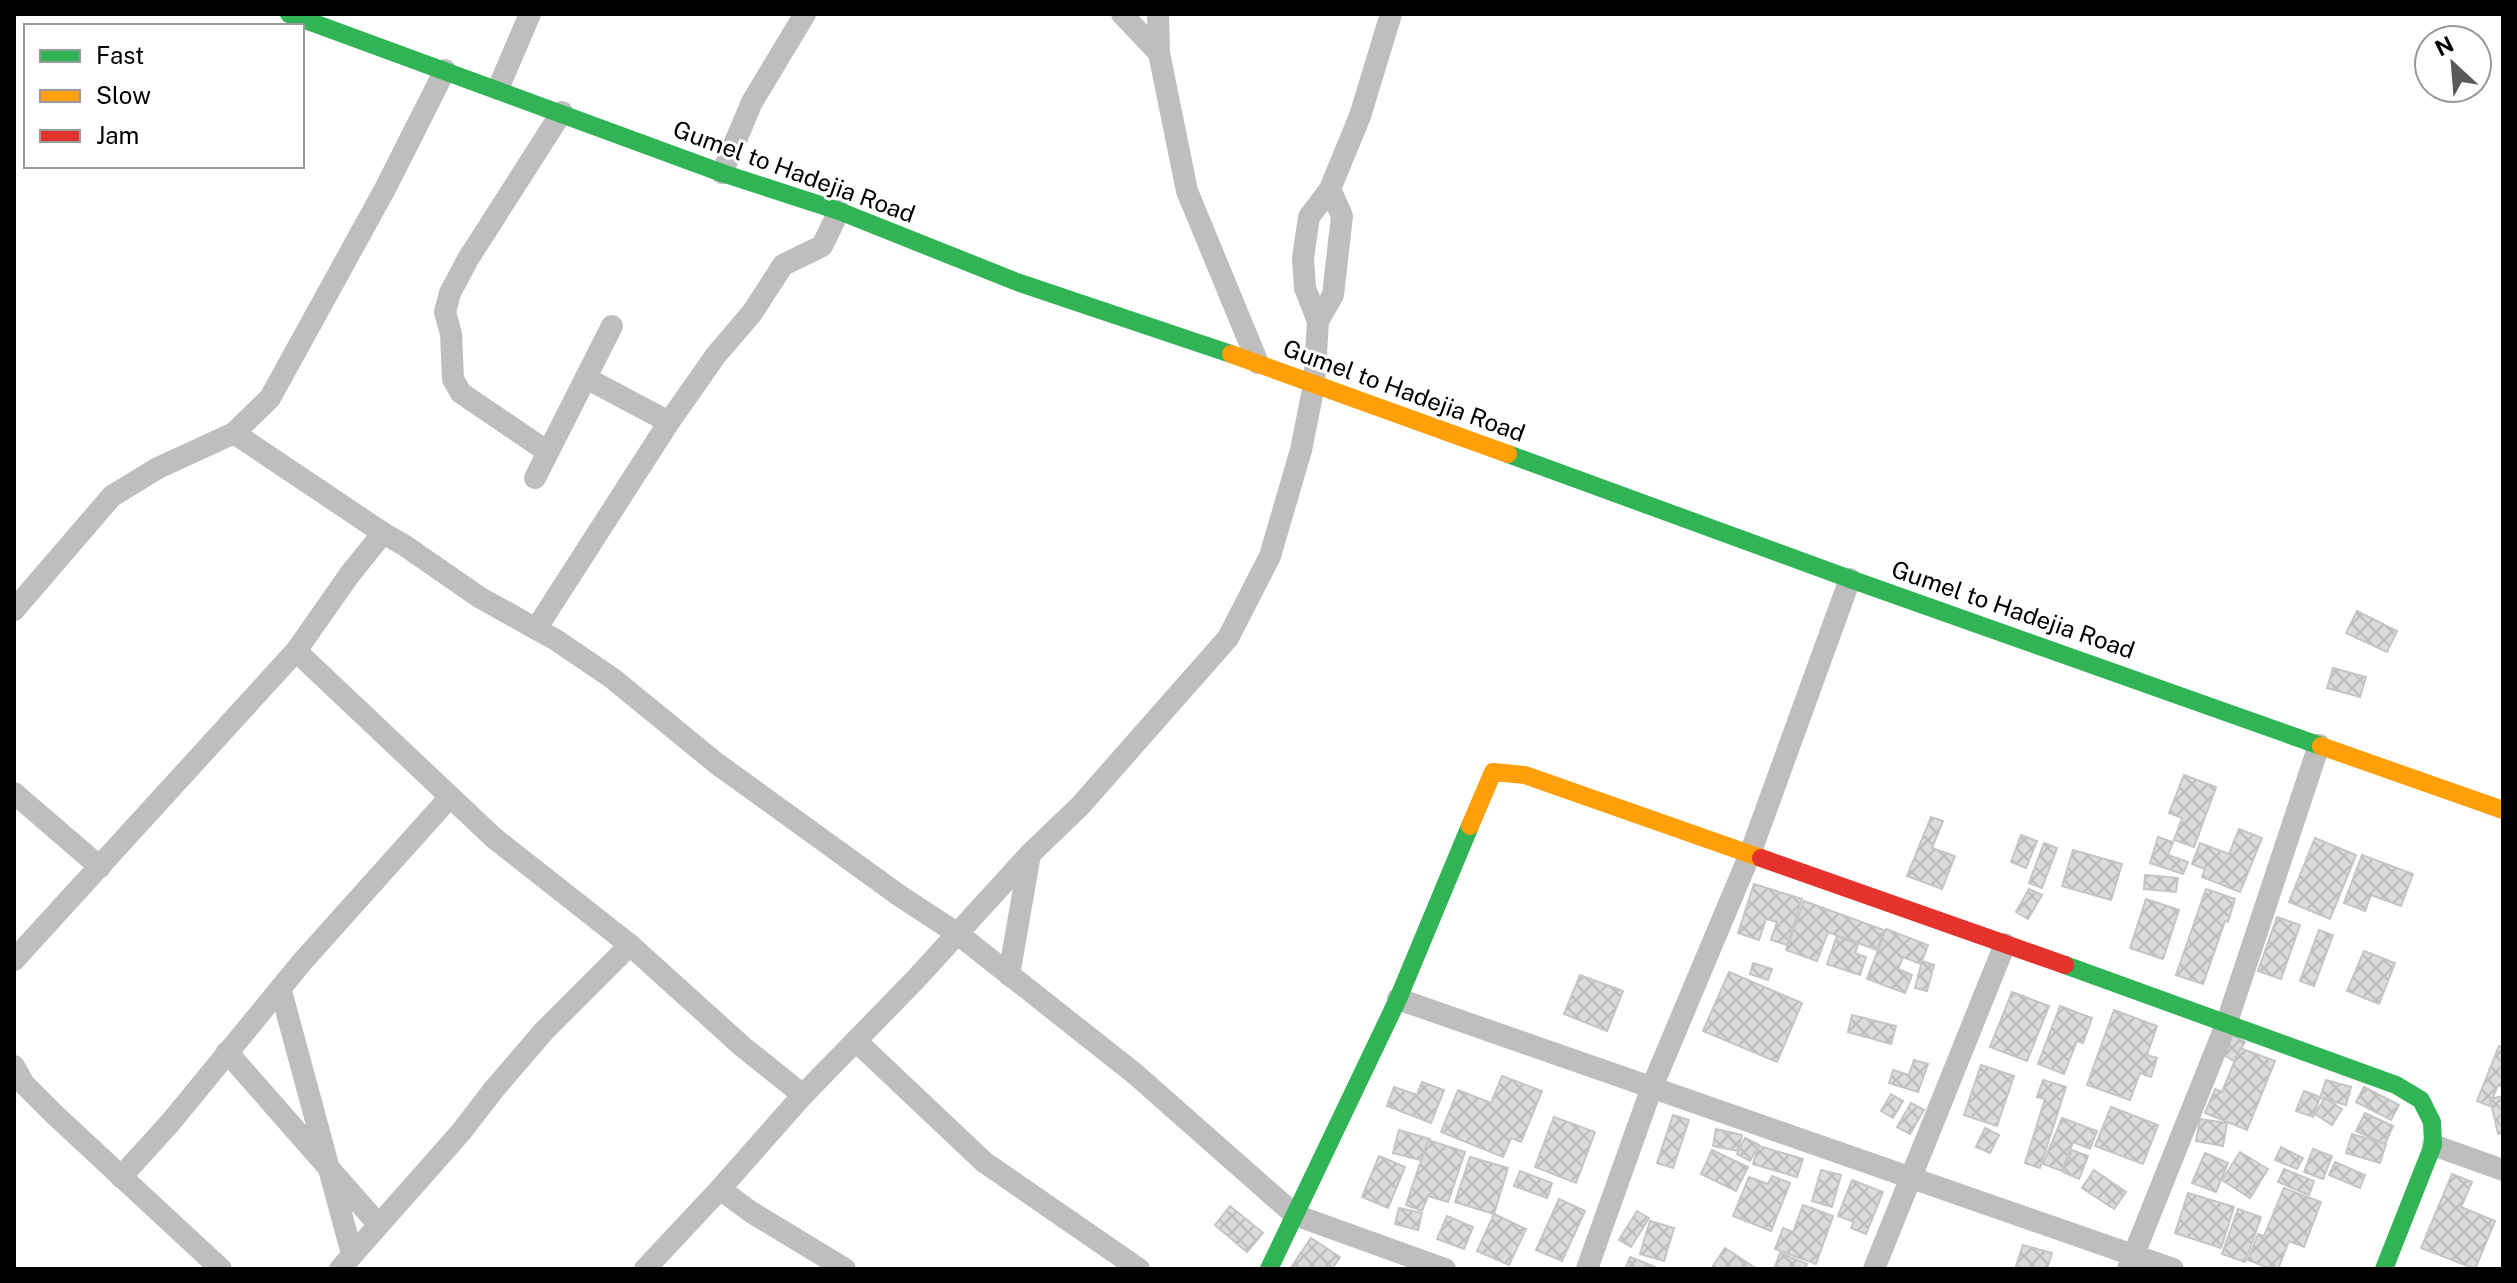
<svg xmlns="http://www.w3.org/2000/svg" width="2517" height="1283" viewBox="0 0 2517 1283" font-family="'Public Sans',sans-serif">
  <defs>
    <pattern id="building-cross-hatch" width="8" height="8" patternUnits="userSpaceOnUse" patternTransform="scale(2)"><rect width="8" height="8" fill="#dcdcdc"/><path d="M0 0l8 8M0 8l8-8" fill="none" stroke="#bbb"/></pattern>
  </defs>
  <rect width="100%" height="100%" fill="#fff"/>
  <g fill="url(#building-cross-hatch)" stroke="#c5c5c5" stroke-width="2">
    <polygon points="2357,611 2397,631 2387,652 2346,633"/>
    <polygon points="2333,668 2366,677 2360,697 2327,688"/>
    <polygon points="2184,775 2216,787 2194,847 2174,840 2182,818 2169,813"/>
    <polygon points="1931,817 1943,821 1932,848 1955,856 1942,889 1907,876"/>
    <polygon points="2239,829 2262,838 2240,892 2202,877 2205,869 2192,864 2200,843 2229,854"/>
    <polygon points="2021,835 2037,841 2026,868 2011,862"/>
    <polygon points="2158,837 2173,842 2168,855 2188,862 2183,874 2150,863"/>
    <polygon points="2315,838 2356,855 2330,919 2289,902"/>
    <polygon points="2044,843 2057,848 2042,888 2029,883"/>
    <polygon points="2073,850 2122,864 2111,900 2062,886"/>
    <polygon points="2362,855 2413,874 2401,906 2371,895 2365,911 2344,903"/>
    <polygon points="2145,875 2178,878 2176,892 2144,889"/>
    <polygon points="1754,884 1802,899 1787,945 1771,940 1777,922 1766,919 1759,940 1738,933"/>
    <polygon points="2029,889 2042,895 2028,919 2016,912"/>
    <polygon points="2206,889 2235,899 2228,922 2225,921 2203,984 2176,975"/>
    <polygon points="2146,899 2179,910 2163,959 2130,948"/>
    <polygon points="1804,901 1884,930 1877,950 1828,932 1817,961 1786,950"/>
    <polygon points="2277,917 2300,925 2281,979 2258,971"/>
    <polygon points="1886,929 1928,945 1921,964 1903,957 1898,969 1912,975 1905,993 1867,979"/>
    <polygon points="2319,930 2333,935 2314,986 2300,981"/>
    <polygon points="1837,936 1858,944 1855,953 1866,957 1860,975 1827,964"/>
    <polygon points="2364,951 2395,963 2379,1004 2347,991"/>
    <polygon points="1922,961 1934,965 1927,991 1915,988"/>
    <polygon points="1753,963 1772,969 1768,980 1750,974"/>
    <polygon points="1729,972 1802,1003 1777,1062 1703,1031"/>
    <polygon points="1580,975 1623,991 1607,1031 1564,1014"/>
    <polygon points="2012,992 2049,1006 2027,1061 1990,1047"/>
    <polygon points="2060,1006 2092,1018 2083,1043 2077,1041 2064,1074 2038,1064"/>
    <polygon points="2114,1010 2157,1026 2147,1055 2157,1058 2151,1077 2140,1073 2130,1100 2087,1085"/>
    <polygon points="1852,1015 1896,1026 1891,1044 1848,1032"/>
    <polygon points="2232,1035 2245,1042 2234,1061 2221,1053"/>
    <polygon points="2499,1046 2503,1047 2503,1087 2498,1085 2489,1106 2477,1101"/>
    <polygon points="2240,1048 2275,1061 2247,1130 2205,1113 2215,1089 2222,1092"/>
    <polygon points="1914,1060 1928,1064 1918,1092 1889,1083 1893,1070 1909,1075"/>
    <polygon points="1981,1065 2014,1076 1997,1126 1964,1115"/>
    <polygon points="1502,1076 1542,1091 1521,1142 1511,1138 1503,1157 1441,1132 1458,1090 1491,1103"/>
    <polygon points="2043,1080 2066,1087 2040,1168 2025,1163 2045,1099 2037,1097"/>
    <polygon points="2326,1080 2351,1087 2346,1105 2320,1098"/>
    <polygon points="1422,1082 1444,1090 1431,1123 1387,1106 1394,1087 1417,1095"/>
    <polygon points="2364,1087 2399,1105 2391,1120 2356,1102"/>
    <polygon points="2304,1091 2320,1097 2313,1117 2296,1111"/>
    <polygon points="1891,1094 1903,1101 1893,1118 1881,1111"/>
    <polygon points="2503,1096 2503,1132 2498,1134 2490,1099"/>
    <polygon points="2325,1098 2342,1109 2332,1125 2315,1114"/>
    <polygon points="1911,1103 1924,1110 1910,1134 1897,1127"/>
    <polygon points="2111,1107 2158,1125 2143,1164 2095,1146"/>
    <polygon points="2365,1113 2393,1126 2385,1144 2356,1131"/>
    <polygon points="1673,1115 1689,1120 1673,1168 1657,1163"/>
    <polygon points="1554,1117 1595,1132 1576,1183 1535,1167"/>
    <polygon points="2062,1118 2097,1131 2090,1149 2073,1142 2062,1171 2043,1164"/>
    <polygon points="2200,1119 2227,1123 2223,1146 2196,1141"/>
    <polygon points="1985,1128 1999,1135 1990,1153 1976,1147"/>
    <polygon points="1716,1129 1742,1135 1738,1151 1713,1146"/>
    <polygon points="1399,1130 1430,1139 1424,1161 1393,1153"/>
    <polygon points="2352,1134 2386,1144 2380,1163 2346,1153"/>
    <polygon points="1745,1138 1759,1145 1750,1161 1737,1154"/>
    <polygon points="1428,1140 1465,1152 1448,1202 1428,1196 1422,1211 1406,1205"/>
    <polygon points="1759,1146 1803,1159 1797,1177 1753,1164"/>
    <polygon points="2281,1147 2303,1158 2297,1169 2275,1160"/>
    <polygon points="2313,1149 2332,1156 2323,1179 2304,1172"/>
    <polygon points="1712,1150 1748,1167 1736,1191 1701,1174"/>
    <polygon points="2072,1150 2088,1156 2079,1179 2063,1172"/>
    <polygon points="2240,1152 2268,1169 2250,1198 2222,1180"/>
    <polygon points="2205,1153 2228,1163 2216,1192 2192,1183"/>
    <polygon points="1379,1156 1405,1167 1388,1208 1362,1197"/>
    <polygon points="1470,1157 1508,1168 1494,1214 1455,1202"/>
    <polygon points="2335,1162 2365,1175 2360,1188 2329,1175"/>
    <polygon points="2284,1169 2314,1181 2309,1195 2278,1182"/>
    <polygon points="1821,1170 1841,1175 1832,1207 1812,1201"/>
    <polygon points="2094,1170 2126,1192 2114,1209 2082,1188"/>
    <polygon points="1520,1171 1552,1183 1547,1198 1514,1186"/>
    <polygon points="2452,1174 2472,1182 2461,1207 2495,1221 2475,1269 2421,1248"/>
    <polygon points="1772,1176 1790,1183 1771,1231 1733,1216 1749,1177 1768,1184"/>
    <polygon points="1852,1180 1883,1192 1866,1234 1851,1228 1854,1222 1838,1216"/>
    <polygon points="2284,1188 2321,1202 2304,1247 2289,1241 2278,1269 2271,1269 2248,1260 2258,1234 2264,1236"/>
    <polygon points="2188,1193 2234,1207 2221,1248 2175,1233"/>
    <polygon points="1559,1199 1585,1211 1562,1261 1536,1250"/>
    <polygon points="1803,1205 1833,1216 1816,1264 1775,1249 1783,1228 1793,1232"/>
    <polygon points="1230,1206 1263,1233 1247,1252 1215,1225"/>
    <polygon points="1399,1208 1422,1213 1418,1230 1395,1224"/>
    <polygon points="2238,1209 2261,1217 2245,1262 2222,1254"/>
    <polygon points="1637,1211 1649,1218 1631,1247 1619,1240"/>
    <polygon points="1494,1214 1526,1229 1509,1265 1477,1251"/>
    <polygon points="1447,1216 1473,1227 1464,1249 1437,1239"/>
    <polygon points="1650,1221 1674,1228 1664,1261 1640,1254"/>
    <polygon points="1311,1238 1340,1257 1332,1269 1290,1269"/>
    <polygon points="2023,1245 2052,1253 2047,1269 2027,1269 2016,1266"/>
    <polygon points="1725,1248 1757,1269 1711,1269"/>
    <polygon points="1780,1253 1807,1264 1805,1269 1774,1269"/>
    <polygon points="1630,1257 1660,1269 1625,1269"/>
  </g>
  <g fill="none" stroke-linecap="round" stroke-linejoin="round">
    <g stroke="#bebebe" stroke-width="22">
      <polyline points="1122,14 1159,53"/>
      <polyline points="1158,14 1159,53 1187,191 1258,363"/>
      <polyline points="498,89 530,14"/>
      <polyline points="722,173 752,102 805,14"/>
      <polyline points="1318,321 1305,288 1303,258 1309,217 1330,189 1360,116 1391,14"/>
      <polyline points="586,378 669,422"/>
      <polyline points="234,433 383,533 404,545 479,597 556,640 612,678 716,763 900,896 958,934 1134,1073 1295,1215 1445,1269"/>
      <polyline points="548,452 461,393 453,379 451,334 445,312 450,293 468,259 562,112"/>
      <polyline points="535,478 612,326"/>
      <polyline points="14,610 112,496 158,468 234,433 270,398 385,189 445,70"/>
      <polyline points="536,629 669,422 716,355 752,313 783,265 822,246 839,211"/>
      <polyline points="296,651 494,838 630,945 743,1047 803,1095"/>
      <polyline points="14,793 100,867"/>
      <polyline points="14,960 296,651 350,574 383,533"/>
      <polyline points="1009,975 1030,854"/>
      <polyline points="281,991 352,1254"/>
      <polyline points="1398,999 2173,1269"/>
      <polyline points="856,1041 984,1162 1139,1269"/>
      <polyline points="227,1052 378,1224"/>
      <polyline points="14,1066 24,1084 55,1115 221,1269"/>
      <polyline points="2433,1145 2503,1170"/>
      <polyline points="121,1177 170,1123 302,962 449,798"/>
      <polyline points="720,1189 751,1212 845,1269"/>
      <polyline points="340,1269 461,1132 495,1088 544,1031 630,945"/>
      <polyline points="645,1269 720,1189 803,1095 915,980 1030,854 1080,806 1228,638 1270,556 1301,450 1314,385 1318,321 1333,295 1342,216 1330,189"/>
      <polyline points="1587,1269 1652,1087 1750,854 1850,579"/>
      <polyline points="1874,1269 2005,944"/>
      <polyline points="2128,1269 2227,1022 2319,745"/>
    </g>
    <g stroke="#30b455" stroke-width="18">
      <polyline points="289,14 722,173 839,211 1017,282 1231,354"/>
      <polyline points="1508,454 1850,579 2321,746"/>
      <polyline points="2065,965 2396,1085 2421,1100 2432,1122 2433,1145 2384,1269"/>
      <polyline points="1269,1269 1398,999 1470,826"/>
    </g>
    <g stroke="#ff9f0a" stroke-width="18">
      <polyline points="1231,354 1508,454"/>
      <polyline points="2321,746 2503,810"/>
      <polyline points="1470,826 1493,772 1525,775 1761,858"/>
    </g>
    <polyline stroke="#e5322d" stroke-width="18" points="1761,858 2065,965"/>
  </g>
  <g text-anchor="middle" stroke-width="6" stroke-linejoin="round" paint-order="stroke">
    <g font-size="24" fill="#000" stroke="#fff">
      <text transform="translate(794 172) rotate(20)" y="8">Gumel to Hadejia Road</text>
      <text transform="translate(1404 391) rotate(20)" y="8">Gumel to Hadejia Road</text>
      <text transform="translate(2013 610) rotate(19)" y="8">Gumel to Hadejia Road</text>
    </g>
  </g>
  <rect width="2517" height="1283" fill="none" stroke="#000000" stroke-width="32"/>
  <rect x="24" y="24" width="280" height="144" fill="#ffffff" stroke="#999999" stroke-width="2"/>
  <rect x="40" y="50" width="40" height="12" fill="#30b455" stroke="#999999" stroke-width="2"/>
  <text x="96" y="64" font-size="24" fill="#000000">Fast</text>
  <rect x="40" y="90" width="40" height="12" fill="#ff9f0a" stroke="#999999" stroke-width="2"/>
  <text x="96" y="104" font-size="24" fill="#000000">Slow</text>
  <rect x="40" y="130" width="40" height="12" fill="#e5322d" stroke="#999999" stroke-width="2"/>
  <text x="96" y="144" font-size="24" fill="#000000">Jam</text>
  <g transform="translate(2453 64) rotate(334)"><circle r="38" fill="#ffffff" stroke="#999999" stroke-width="2"/>
  <path d="M0-6L14 30L0 20L-14 30Z" fill="#595959"/>
  <text y="-12" font-size="22" font-weight="bold" text-anchor="middle" fill="#000000">N</text>
  </g>
</svg>
